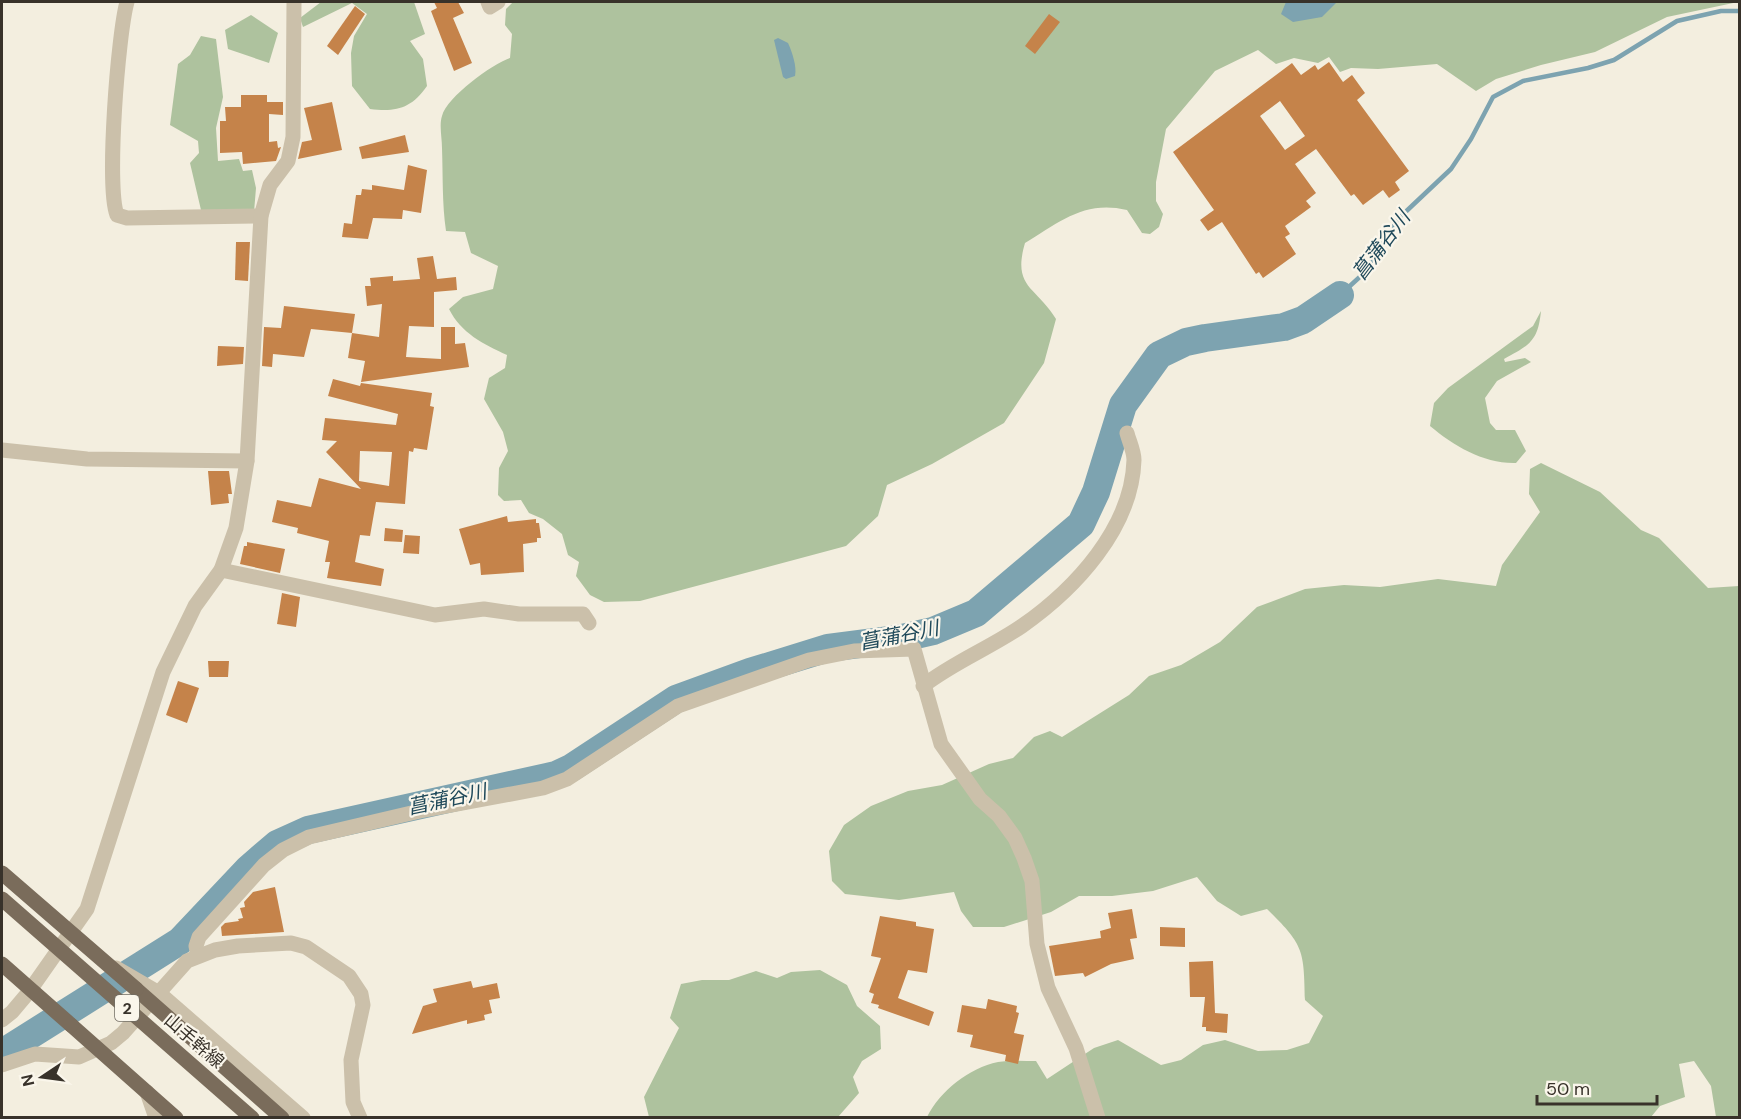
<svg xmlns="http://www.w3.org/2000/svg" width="1741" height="1119" viewBox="0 0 1741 1119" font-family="'DM Sans','Noto Sans JP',sans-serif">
  <rect width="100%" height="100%" fill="#f3eedf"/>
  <g fill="#aec29e">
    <path d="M321,2H414L425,34L410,41L423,59L427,86C411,109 396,112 370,109L352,86L351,53L354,36L367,14L352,3L303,27L300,18Z"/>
    <path d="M513,2H1738L1667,17L1595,52L1541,65L1496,79L1476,91L1437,64L1378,69L1351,68L1340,72L1329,57L1318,63L1294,58L1276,64L1258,50L1215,71L1166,129L1156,182V201L1163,214L1159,227L1150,234L1142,233L1127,210C1084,200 1060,222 1025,243C1012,288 1036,286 1056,319L1044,363L1004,423L932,464L887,485L878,516L846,546L640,601L604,602L590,595L576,576L579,562L568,555L562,534L543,519L529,513L521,500L504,501L498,495L499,468L508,451L503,432L484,399L489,378L505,368L507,355C483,344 461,333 449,309L463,297L493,289L498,266L471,253L465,232L446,231C442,203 443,176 442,148C442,138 439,125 442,116C447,97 492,64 510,58L512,34L505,25L506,9Z"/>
    <polygon points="251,15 278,33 269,63 228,49 225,30"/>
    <polygon points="201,36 216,39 223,97 216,128 218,161 239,159 243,171 252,170 256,188 254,212 201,210 190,163 199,153 198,141 170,125 178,64 190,55"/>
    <path d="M1541,311C1538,341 1530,345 1504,359L1505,362L1525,358L1531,362L1497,381L1485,398L1490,423L1496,430H1515L1526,451L1516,463C1484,464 1454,446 1430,426L1434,403L1448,388L1533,326Z"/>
    <path d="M1541,463L1600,492L1641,530L1659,538L1708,588L1739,586V1117H1716L1711,1086L1694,1061L1679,1064L1685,1097L1660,1106L1651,1117H927C940,1091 969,1068 998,1062C1010,1060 1024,1061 1036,1061L1047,1079L1094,1048L1118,1040L1161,1065L1181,1060L1203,1045L1225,1040L1258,1051L1287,1050L1309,1043L1323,1016L1305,1000C1304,950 1304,945 1267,909L1241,916L1217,901L1197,877L1153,891L1112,896H1079L1051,912L1004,927H973L961,911L954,892L899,900L845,894L832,881L829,851L844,825L871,806L908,791L942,785L989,764L1013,758L1034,737L1050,731L1062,737L1129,695L1149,676L1181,665L1220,642L1257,607L1305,589L1344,585L1380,587L1438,579L1496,586L1502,565L1540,512L1529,494L1530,469Z"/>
    <polygon points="820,970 847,985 857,1006 880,1026 881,1049 862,1061 853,1077 859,1093 838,1117 649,1117 644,1097 679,1028 670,1018 681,984 702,980 729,980 756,971 777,978 791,972"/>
  </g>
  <g fill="#7da3b0">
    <polygon points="1286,2 1337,2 1322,17 1293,22 1281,14"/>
    <path d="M778,38L788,43C792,52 797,66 795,76L786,79L783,77L774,40Z"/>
  </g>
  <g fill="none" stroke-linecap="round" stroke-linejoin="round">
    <polyline stroke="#7da3b0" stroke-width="4.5" points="1340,295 1363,274 1398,219 1451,169 1471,139 1493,97 1523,81 1588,68 1614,60 1677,21 1721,11 1740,11"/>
    <polyline stroke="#7da3b0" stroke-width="28" points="2,1053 180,941 248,869 277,844 308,830 556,775 571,768 676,699 750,672 828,648 898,639 933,631 976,613 1081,524 1096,492 1123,405 1159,355 1186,342 1205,338 1284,327 1303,320 1340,295"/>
  </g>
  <g fill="#c5834a" fill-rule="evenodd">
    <polygon points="434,2 458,2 464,13 453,18 472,63 454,71 431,11 437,8"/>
    <polygon points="355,6 365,14 338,55 327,46"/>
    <polygon points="1049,14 1060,22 1035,54 1025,46"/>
    <path d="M1329,62L1343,82L1352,75L1365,93L1357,100L1409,171L1395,182L1400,190L1389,198L1383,190L1363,205L1354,194L1351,196L1316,149L1295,164L1316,193L1306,201L1311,207L1285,226L1290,234L1285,237L1296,254L1263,278L1259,272L1256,274L1222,222L1208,231L1200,220L1214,210L1173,152L1292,63L1301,75L1315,65L1318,70ZM1280,101L1305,136L1285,150L1260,116Z"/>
    <polygon points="241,95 267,95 267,102 283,102 283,115 269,114 269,142 277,141 278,148 281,147 276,161 243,164 242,152 220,153 220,121 226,121 225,107 241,107"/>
    <polygon points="332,102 342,150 298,159 302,142 312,140 304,108"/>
    <polygon points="405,135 409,152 362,159 359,147"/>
    <polygon points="408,165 427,170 421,213 403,210 402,219 373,218 368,239 342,237 344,223 352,224 356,195 361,195 362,189 372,190 372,185 404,190"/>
    <polygon points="236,242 250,242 248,281 235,280"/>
    <polygon points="433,256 437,279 456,277 457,290 434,292 434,327 409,326 406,357 441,359 441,327 455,327 455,344 465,343 469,367 361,382 365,361 348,358 352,333 311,329 304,357 273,354 272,367 262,366 264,327 281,328 284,306 355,314 352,333 379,337 382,304 367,306 365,286 371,286 370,278 393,276 393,281 420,279 417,258"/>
    <polygon points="218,346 244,347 243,364 217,366"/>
    <path d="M333,379L360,386L361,383L432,393L430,406L434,407L427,450L414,448L413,452L409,451L405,504L376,502L370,536L360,535L355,562L384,569L381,586L327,578L330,562H325L329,541L297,533L298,528L272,522L277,500L311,507L319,478L361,489L326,452L337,441L322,440L325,418L396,425L398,414L328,396ZM360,451L392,452L389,486L359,481Z"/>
    <polygon points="208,471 229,471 232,494 228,494 229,503 211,505"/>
    <polygon points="507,516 508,522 536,519 536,523 539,523 541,538 537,538 537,542 523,544 524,572 481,575 480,563 470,565 459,529"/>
    <polygon points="385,528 403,530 402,542 384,541"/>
    <polygon points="405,535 420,536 419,554 403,553"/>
    <polygon points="247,542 285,549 280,573 240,564 244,546 247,546"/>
    <polygon points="282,593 300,597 296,627 277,624"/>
    <polygon points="208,661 229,661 228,677 209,677"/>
    <polygon points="178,681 199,688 187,723 166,715"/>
    <polygon points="275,887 284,932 222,936 221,927 225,923 239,921 238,919 243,918 240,908 245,907 244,902 253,892"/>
    <polygon points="1132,909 1137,938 1130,939 1134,959 1111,964 1085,977 1083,973 1055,976 1049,946 1101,938 1100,931 1111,928 1108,913"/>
    <polygon points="880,916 916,922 916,926 934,929 927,973 908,970 898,998 934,1012 929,1026 878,1008 879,1005 871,1003 874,994 869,992 881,958 871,956"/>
    <polygon points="1160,927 1185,928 1185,947 1160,946"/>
    <polygon points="1213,961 1215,1013 1228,1014 1227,1033 1206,1031 1206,1027 1202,1027 1205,997 1190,997 1189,962"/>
    <polygon points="471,981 473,988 497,983 500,998 489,1000 492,1013 484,1015 485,1020 467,1024 467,1020 412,1034 423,1006 437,1002 433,989"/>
    <polygon points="988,999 1017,1006 1016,1012 1019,1013 1014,1033 1024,1035 1018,1064 1005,1061 1006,1055 970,1047 973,1035 957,1032 962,1005 986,1009"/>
  </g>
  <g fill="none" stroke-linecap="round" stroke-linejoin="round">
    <g stroke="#cbc0aa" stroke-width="15">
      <path d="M127,2C118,34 106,187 117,215L127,218L261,216"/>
      <polyline points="488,2 490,7 498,2"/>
      <polyline points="2,450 87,459 247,461"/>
      <polyline points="221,570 435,615 484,609 519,614 583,614 589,623"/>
      <path d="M923,686C954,662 990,648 1022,626C1075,589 1132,528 1134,460C1134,451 1129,441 1127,433"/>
      <polyline points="198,956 196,946 199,937 264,865 283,850 309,837 420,811 543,788 567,779 678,706 809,660 854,651 914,649 941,744 980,799 999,816 1015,838 1024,858 1032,881 1037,944 1048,988 1076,1048 1098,1118"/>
      <polyline points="116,968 159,993 303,1118"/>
      <polyline points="2,1020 12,1012 28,993 87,909 163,672 195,606 221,570 236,528 247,461 261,216 270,185 288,161 293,137 294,2"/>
      <polyline points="2,1065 35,1054 79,1057 111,1043 123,1033 187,961 215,950 238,946 291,943 306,947 349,976 361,994 363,1005 351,1060 353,1102 360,1118"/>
      <polyline points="147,1092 156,1118"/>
    </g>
    <g stroke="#7a6c5b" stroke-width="15">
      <polyline points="136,989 282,1118"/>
      <polyline points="71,1025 176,1118"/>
    </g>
    <g stroke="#7a6c5b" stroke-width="15">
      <polyline points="2,873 136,989"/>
      <polyline points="2,899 252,1118"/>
      <polyline points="2,964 71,1025"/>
    </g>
  </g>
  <g text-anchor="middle" stroke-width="4.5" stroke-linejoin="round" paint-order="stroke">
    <rect fill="#faf6eb" stroke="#726d64" stroke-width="1.5" x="115" y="995" width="24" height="26" rx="4.5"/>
    <g font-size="16" font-weight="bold" fill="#38322a">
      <text x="127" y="1014">2</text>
    </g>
    <g font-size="18" fill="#38322a" stroke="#faf6eb">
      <text transform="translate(194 1041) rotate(41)" y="6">山手幹線</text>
    </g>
    <g font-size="20" font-style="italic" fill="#1f495a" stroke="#faf6eb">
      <text transform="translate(1381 245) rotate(-53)" y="7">菖蒲谷川</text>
      <text transform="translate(899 635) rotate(-11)" y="7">菖蒲谷川</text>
      <text transform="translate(447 799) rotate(-12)" y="7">菖蒲谷川</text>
    </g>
  </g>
  <rect width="1741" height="1119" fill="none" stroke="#38322a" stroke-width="6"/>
  <g transform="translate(42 1077) rotate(257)" stroke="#faf6eb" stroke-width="4.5" paint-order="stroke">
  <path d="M0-4.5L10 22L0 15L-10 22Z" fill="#38322a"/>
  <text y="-9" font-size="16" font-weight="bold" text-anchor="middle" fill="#38322a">N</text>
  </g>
  <path d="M1537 1095v9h120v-9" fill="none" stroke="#38322a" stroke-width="3"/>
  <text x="1546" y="1095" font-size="18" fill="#38322a" stroke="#faf6eb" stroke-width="4.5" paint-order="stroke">50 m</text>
</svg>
